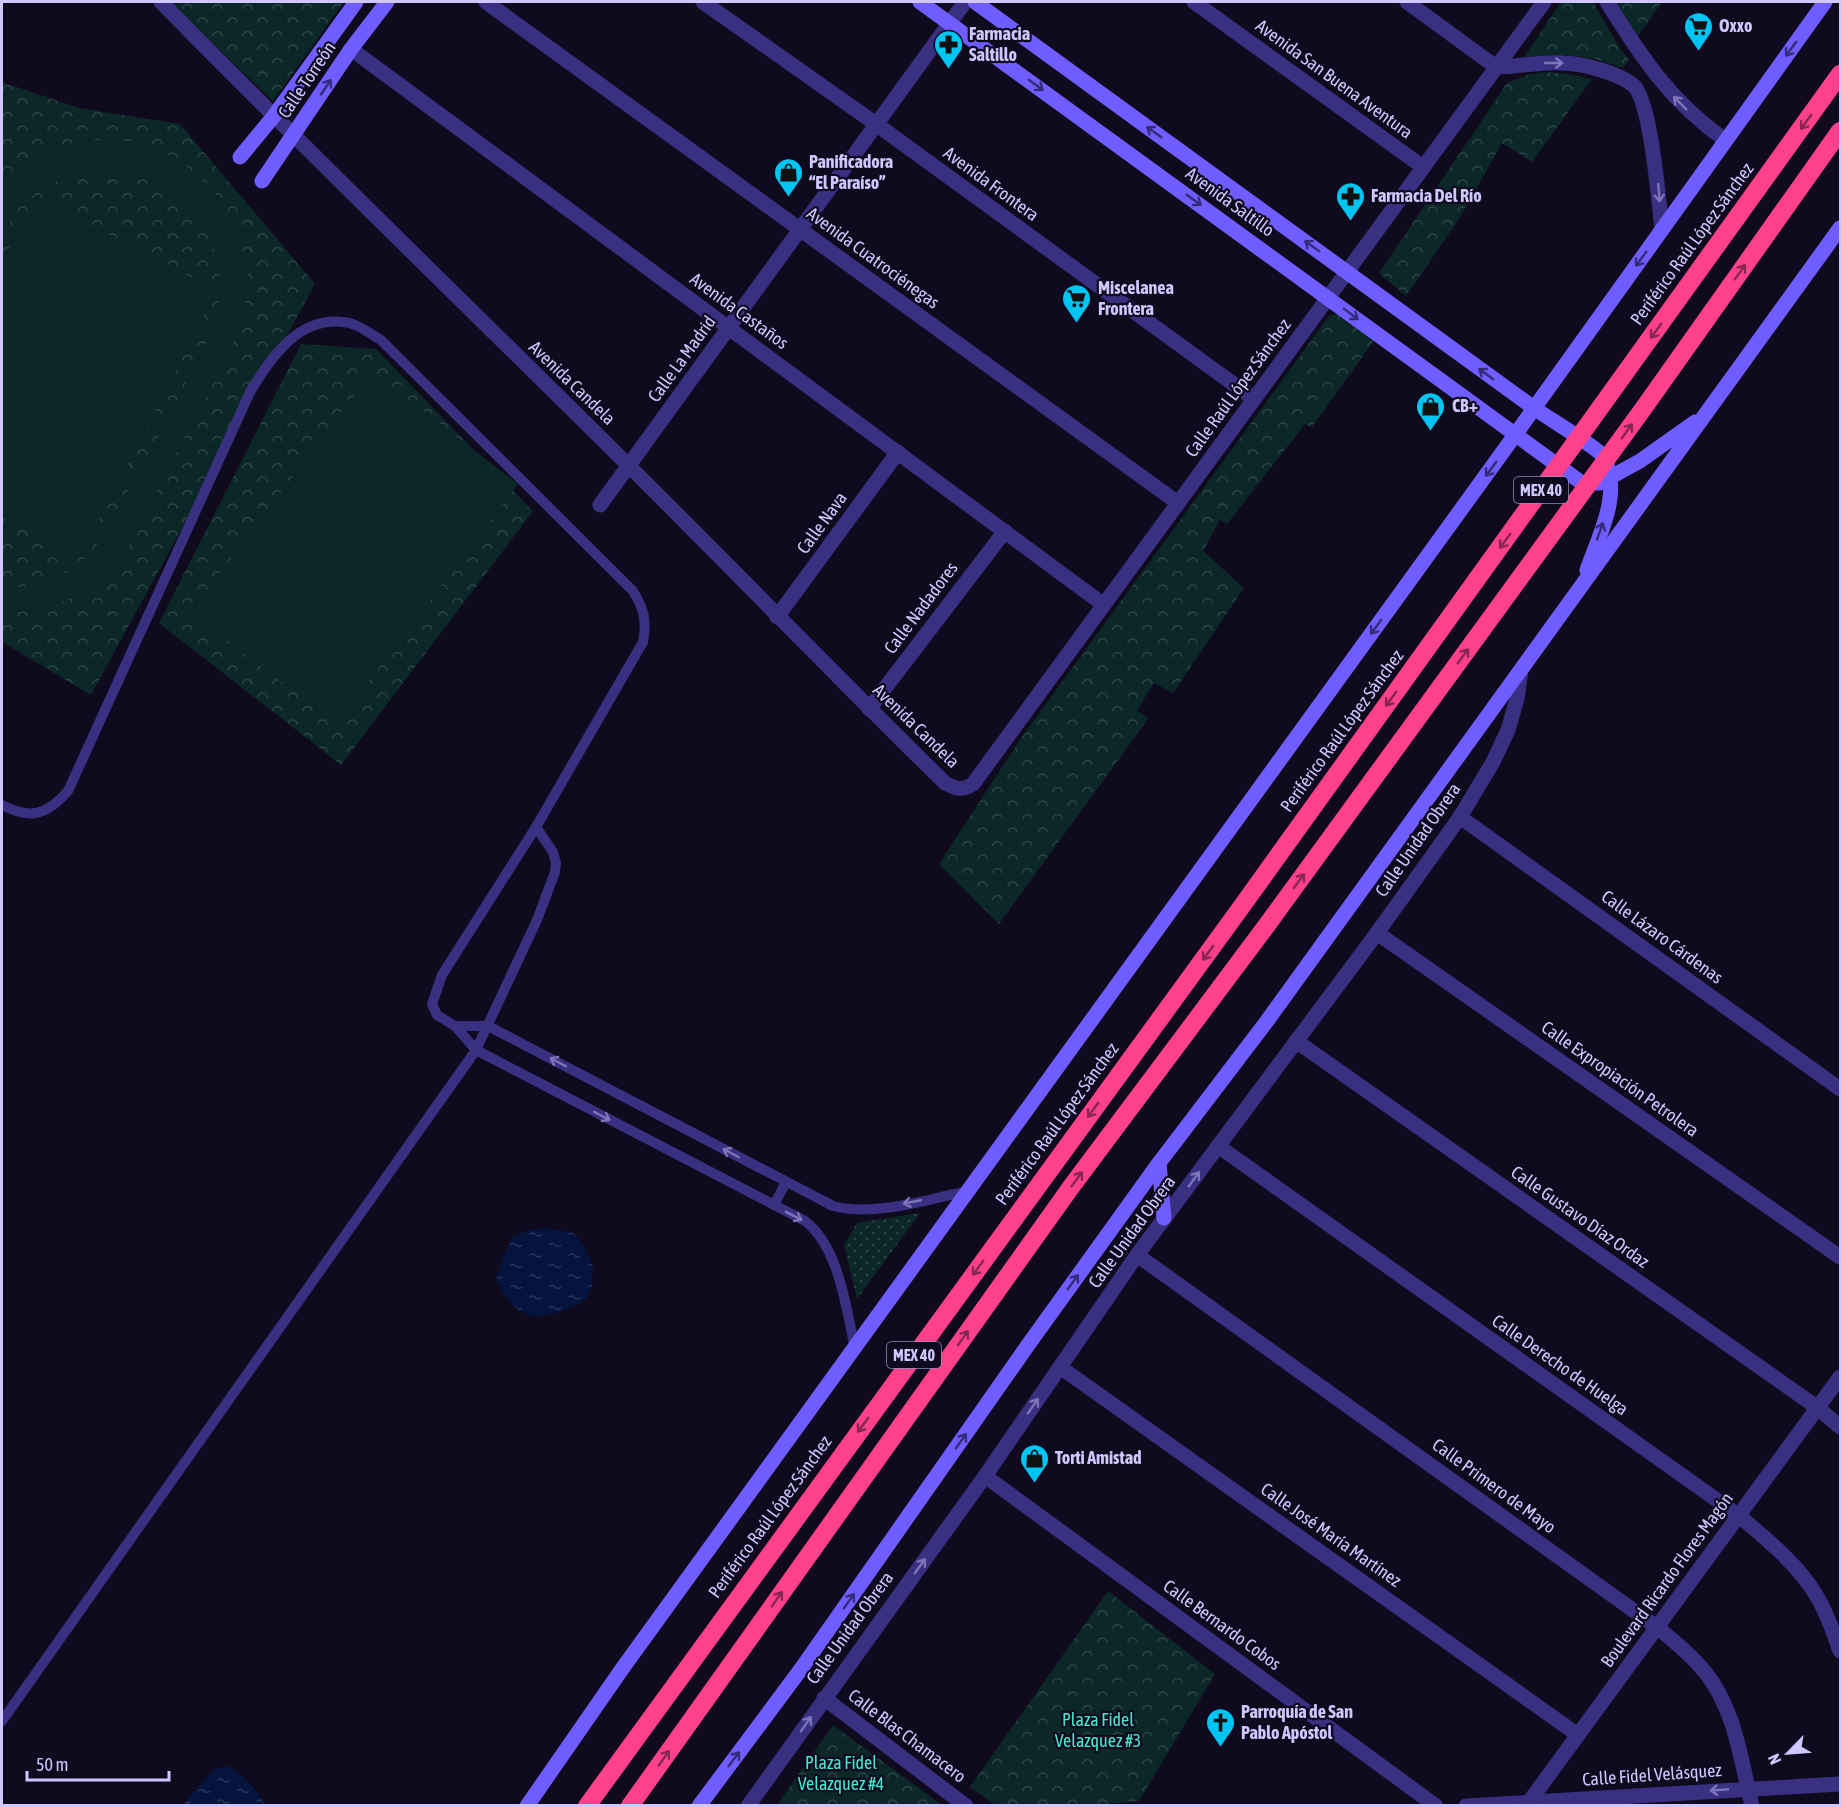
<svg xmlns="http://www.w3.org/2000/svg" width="1842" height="1807" viewBox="0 0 1842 1807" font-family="'Asap Condensed',sans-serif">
  <defs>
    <pattern id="grass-dots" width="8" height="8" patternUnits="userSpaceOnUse" patternTransform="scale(1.5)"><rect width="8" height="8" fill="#0c2728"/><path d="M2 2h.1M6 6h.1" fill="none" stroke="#2e4548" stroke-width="1.8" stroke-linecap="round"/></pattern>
    <pattern id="park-crowns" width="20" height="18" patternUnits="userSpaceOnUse" patternTransform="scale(1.5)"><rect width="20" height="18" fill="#0c2728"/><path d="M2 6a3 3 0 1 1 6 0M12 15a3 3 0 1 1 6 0" fill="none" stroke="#2e4548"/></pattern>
    <pattern id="water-ripples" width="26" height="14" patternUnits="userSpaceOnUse" patternTransform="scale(1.5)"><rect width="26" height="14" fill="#04143c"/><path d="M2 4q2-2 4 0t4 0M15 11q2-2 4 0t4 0" fill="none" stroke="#283559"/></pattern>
  </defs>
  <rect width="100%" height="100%" fill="#0f0a1e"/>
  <polygon fill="url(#grass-dots)" points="920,1213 857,1299 844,1245 857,1223"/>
  <g fill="url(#park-crowns)">
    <polygon points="169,2 344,2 273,101"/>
    <polygon points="1561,2 1593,2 1620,48 1629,60 1623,68 1596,59 1568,55 1524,57"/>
    <polygon points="1614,2 1662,2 1638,36"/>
    <polygon points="1544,72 1568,74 1592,79 1532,162 1502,143 1459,219 1406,296 1379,273 1507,83 1527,75"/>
    <polygon points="2,82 79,108 180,124 315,284 91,695 2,642"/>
    <polygon points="1338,313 1375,339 1312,427 1305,424 1227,524 1220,520 1203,551 1244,588 1173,693 1154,683 1137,710 1148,719 999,924 939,864 1019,741 1329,316"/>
    <polygon points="301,344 376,349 533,511 341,765 159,623"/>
    <polygon points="1108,1591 1215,1674 1139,1801 1081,1806 995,1805 970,1787"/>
    <polygon points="833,1725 942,1805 777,1805"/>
  </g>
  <g fill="#0c2728">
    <polygon points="82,140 129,141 175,157 212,188 238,229 248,276 243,324 125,553 93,587 50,608 4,614 2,614 2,590 44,584 78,566 104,537 203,352 218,316 221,278 211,240 190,208 159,184 123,172 85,171 48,184 18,207 2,237 2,181 36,155"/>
    <polygon points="36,197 217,291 79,557 2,517 2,263"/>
    <polygon points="372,372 518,484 336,724 190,612"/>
  </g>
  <g fill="url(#water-ripples)">
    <path d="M548,1228L573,1233L584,1245L593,1267L592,1286L585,1301C567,1309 541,1323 522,1312C510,1306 502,1290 496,1279L503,1257L512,1237L530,1230Z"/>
    <path d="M227,1766C245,1775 255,1788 265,1805H183L213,1770Z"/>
  </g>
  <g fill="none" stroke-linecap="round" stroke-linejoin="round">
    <g stroke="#3a3081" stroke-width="10">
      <path d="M2,805C30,820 47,815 68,791L251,390C272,357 298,317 343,322C357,323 369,333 381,340L633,591C644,609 647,621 643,642L536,827L553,852L556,863L555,872L537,920L476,1050L2,1721"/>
      <path d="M536,827L442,975L432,1004L437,1015L455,1026L476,1050L805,1221C839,1247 846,1308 855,1348"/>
      <path d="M455,1026H488L833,1206C876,1217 926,1199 969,1191"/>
      <polyline points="774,1205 786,1182"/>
    </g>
    <g stroke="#3a3081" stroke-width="15">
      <path d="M161,2C314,158 472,310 627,464C734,570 838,678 945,783C956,789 962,791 973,784L1544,2"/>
      <polyline points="486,2 1178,503"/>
      <polyline points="703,2 876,124 1254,399"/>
      <polyline points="1194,2 1423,167"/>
      <path d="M1407,2L1496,67C1519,67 1542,61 1565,63C1583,64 1620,73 1634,86C1651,103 1659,203 1662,230"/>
      <path d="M1607,2C1642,58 1670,101 1725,140"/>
      <polyline points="351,49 1104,605"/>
      <polyline points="600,505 965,2"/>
      <polyline points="777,617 898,452"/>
      <polyline points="869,709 1005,531"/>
      <polyline points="1460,817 1840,1089"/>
      <polyline points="1377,933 1840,1257"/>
      <polyline points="1296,1041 1818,1408 1840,1427"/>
      <path d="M1218,1146L1738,1515C1766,1539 1797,1563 1816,1595C1827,1612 1833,1632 1840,1651"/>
      <path d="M1137,1255L1658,1628C1675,1642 1691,1655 1705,1672C1735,1709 1741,1760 1752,1806"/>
      <polyline points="1060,1367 1578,1735"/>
      <polyline points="985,1476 1436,1806"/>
      <polyline points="824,1698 966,1806"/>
      <polyline points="748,1806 985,1476 1137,1255 1377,933 1460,817 1493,762 1508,730 1517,699 1521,670"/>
      <polyline points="1466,1806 1840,1784"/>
      <polyline points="1526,1806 1840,1377"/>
    </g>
    <g stroke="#705dff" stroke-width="15">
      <polyline points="920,2 1582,483 1600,483 1640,461 1695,422"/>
      <path d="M975,2L1534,408C1545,416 1596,447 1602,455C1624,490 1599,536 1587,570"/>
      <polyline points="240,157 274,116 356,2"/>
      <polyline points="262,181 351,49 387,2"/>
      <polyline points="1159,1163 1164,1218"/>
      <polyline points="527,1806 622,1669 1515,435 1825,2"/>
      <polyline points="699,1806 801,1669 1028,1345 1159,1163 1267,1021 1840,228"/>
    </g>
    <g stroke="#ff418b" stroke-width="18">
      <polyline points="587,1806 1242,906 1840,74"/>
      <polyline points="630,1806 1071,1187 1264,929 1643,409 1840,131"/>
    </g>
  </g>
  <defs><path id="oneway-shaft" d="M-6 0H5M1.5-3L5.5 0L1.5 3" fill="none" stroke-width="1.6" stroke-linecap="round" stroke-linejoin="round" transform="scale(1.5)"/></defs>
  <g stroke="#362b78">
    <use href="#oneway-shaft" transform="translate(1791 49) rotate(126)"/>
    <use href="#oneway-shaft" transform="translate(1036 85) rotate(36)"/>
    <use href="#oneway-shaft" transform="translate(326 87) rotate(-56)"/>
    <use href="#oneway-shaft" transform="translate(1154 132) rotate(-144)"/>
    <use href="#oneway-shaft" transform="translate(1194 200) rotate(36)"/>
    <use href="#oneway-shaft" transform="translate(1312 246) rotate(-144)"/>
    <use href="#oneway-shaft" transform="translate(1641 259) rotate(126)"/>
    <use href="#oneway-shaft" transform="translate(1351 314) rotate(37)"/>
    <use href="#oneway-shaft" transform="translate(1486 374) rotate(-144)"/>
    <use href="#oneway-shaft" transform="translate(1491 469) rotate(126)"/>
    <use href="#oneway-shaft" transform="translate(1600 531) rotate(-71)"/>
    <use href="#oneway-shaft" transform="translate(1376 627) rotate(126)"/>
    <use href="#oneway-shaft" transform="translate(1073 1282) rotate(-54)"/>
    <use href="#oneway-shaft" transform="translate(961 1441) rotate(-55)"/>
    <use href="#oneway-shaft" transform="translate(849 1601) rotate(-55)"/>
    <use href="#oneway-shaft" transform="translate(734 1759) rotate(-53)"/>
  </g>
  <g stroke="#7e74ba">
    <use href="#oneway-shaft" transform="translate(1554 63)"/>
    <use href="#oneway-shaft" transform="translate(1680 103) rotate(-135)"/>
    <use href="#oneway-shaft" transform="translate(1659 193) rotate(85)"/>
    <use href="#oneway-shaft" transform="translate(558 1062) rotate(-152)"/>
    <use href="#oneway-shaft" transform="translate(602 1116) rotate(28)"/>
    <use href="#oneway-shaft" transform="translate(731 1153) rotate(-152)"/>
    <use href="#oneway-shaft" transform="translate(1194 1179) rotate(-54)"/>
    <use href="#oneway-shaft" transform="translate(912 1202) rotate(169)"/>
    <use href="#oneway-shaft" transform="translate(794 1216) rotate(27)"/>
    <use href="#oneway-shaft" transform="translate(1033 1406) rotate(-55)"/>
    <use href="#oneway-shaft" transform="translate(920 1566) rotate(-54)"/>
    <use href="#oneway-shaft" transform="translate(806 1724) rotate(-55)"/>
    <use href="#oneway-shaft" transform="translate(1719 1790) rotate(176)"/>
  </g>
  <g stroke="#872654">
    <use href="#oneway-shaft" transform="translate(1806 122) rotate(126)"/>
    <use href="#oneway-shaft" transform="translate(1740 272) rotate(-55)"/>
    <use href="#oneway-shaft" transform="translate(1656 331) rotate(126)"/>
    <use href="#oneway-shaft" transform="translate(1627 431) rotate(-54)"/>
    <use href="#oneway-shaft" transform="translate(1505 541) rotate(126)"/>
    <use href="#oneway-shaft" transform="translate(1463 656) rotate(-54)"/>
    <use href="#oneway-shaft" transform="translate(1391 699) rotate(126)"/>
    <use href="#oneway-shaft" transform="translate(1299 881) rotate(-54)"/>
    <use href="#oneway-shaft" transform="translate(1208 953) rotate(126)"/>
    <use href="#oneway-shaft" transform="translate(1093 1110) rotate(126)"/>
    <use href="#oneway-shaft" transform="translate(1077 1179) rotate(-53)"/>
    <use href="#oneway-shaft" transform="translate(978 1268) rotate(126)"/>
    <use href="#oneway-shaft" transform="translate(963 1338) rotate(-55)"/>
    <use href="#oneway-shaft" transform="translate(863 1425) rotate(126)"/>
    <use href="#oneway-shaft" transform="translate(777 1599) rotate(-55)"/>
    <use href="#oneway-shaft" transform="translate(664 1758) rotate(-55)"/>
  </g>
  <defs>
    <symbol id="supermarket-pin" viewBox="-11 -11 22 30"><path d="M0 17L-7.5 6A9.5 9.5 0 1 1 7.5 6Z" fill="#00c4f1" stroke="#0f0a1e"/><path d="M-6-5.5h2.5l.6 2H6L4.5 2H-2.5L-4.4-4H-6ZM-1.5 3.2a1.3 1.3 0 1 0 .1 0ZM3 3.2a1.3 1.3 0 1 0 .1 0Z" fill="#111"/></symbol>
    <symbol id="pharmacy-pin" viewBox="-11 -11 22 30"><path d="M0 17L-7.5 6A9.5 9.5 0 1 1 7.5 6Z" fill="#00c4f1" stroke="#0f0a1e"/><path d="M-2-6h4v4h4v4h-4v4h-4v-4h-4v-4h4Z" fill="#111"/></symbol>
    <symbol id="shop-pin" viewBox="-11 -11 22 30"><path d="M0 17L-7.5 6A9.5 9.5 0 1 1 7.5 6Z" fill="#00c4f1" stroke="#0f0a1e"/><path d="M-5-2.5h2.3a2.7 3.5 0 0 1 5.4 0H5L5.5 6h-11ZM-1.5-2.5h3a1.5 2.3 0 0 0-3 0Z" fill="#111"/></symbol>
    <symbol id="church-pin" viewBox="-11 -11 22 30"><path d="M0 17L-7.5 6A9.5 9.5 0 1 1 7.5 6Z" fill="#00c4f1" stroke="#0f0a1e"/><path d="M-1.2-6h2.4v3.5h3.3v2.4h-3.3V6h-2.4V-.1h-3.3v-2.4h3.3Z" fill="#111"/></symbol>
  </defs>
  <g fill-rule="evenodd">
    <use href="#supermarket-pin" x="1682" y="10" width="33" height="45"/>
    <use href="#pharmacy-pin" x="932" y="28" width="33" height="45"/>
    <use href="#shop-pin" x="772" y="156" width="33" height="45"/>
    <use href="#pharmacy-pin" x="1334" y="180" width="33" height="45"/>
    <use href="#supermarket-pin" x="1060" y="282" width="33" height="45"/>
    <use href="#shop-pin" x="1414" y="390" width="33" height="45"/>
    <use href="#shop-pin" x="1018" y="1442" width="33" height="45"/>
    <use href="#church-pin" x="1204" y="1706" width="33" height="45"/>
  </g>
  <g text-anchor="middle" stroke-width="4.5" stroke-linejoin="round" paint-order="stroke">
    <g fill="#0f0a1e" stroke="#988ebc" stroke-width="1.5">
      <rect x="1514" y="477" width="54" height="26" rx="4.5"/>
      <rect x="887" y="1342" width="54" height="26" rx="4.5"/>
    </g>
    <g font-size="16" font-weight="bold" fill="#d2c6ff">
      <text x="1541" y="496">MEX 40</text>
      <text x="914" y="1361">MEX 40</text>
    </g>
    <g font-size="18" font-weight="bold" fill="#d2c6ff" stroke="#0f0a1e" text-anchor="start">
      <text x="1719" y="32">Oxxo</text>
      <text x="969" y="40">Farmacia<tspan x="969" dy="21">Saltillo</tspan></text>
      <text x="809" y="168">Panificadora<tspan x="809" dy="21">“El Paraíso”</tspan></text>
      <text x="1371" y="202">Farmacia Del Río</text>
      <text x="1098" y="294">Miscelanea<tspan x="1098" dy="21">Frontera</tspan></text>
      <text x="1452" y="412">CB+</text>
      <text x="1055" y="1464">Torti Amistad</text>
      <text x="1241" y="1718">Parroquía de San<tspan x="1241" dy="21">Pablo Apóstol</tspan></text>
    </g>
    <g font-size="18" fill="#d2c6ff" stroke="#0f0a1e">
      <text transform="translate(1334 79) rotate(36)" y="6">Avenida San Buena Aventura</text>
      <text transform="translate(307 80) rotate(-56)" y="6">Calle Torreón</text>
      <text transform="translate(991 184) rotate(36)" y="6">Avenida Frontera</text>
      <text transform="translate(1230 202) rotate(36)" y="6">Avenida Saltillo</text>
      <text transform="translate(1692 244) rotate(-54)" y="6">Periférico Raúl López Sánchez</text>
      <text transform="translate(873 258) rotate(36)" y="6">Avenida Cuatrociénegas</text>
      <text transform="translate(739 311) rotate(36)" y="6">Avenida Castaños</text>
      <text transform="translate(682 359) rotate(-54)" y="6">Calle La Madrid</text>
      <text transform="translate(572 383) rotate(44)" y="6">Avenida Candela</text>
      <text transform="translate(1238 388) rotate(-54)" y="6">Calle Raúl López Sánchez</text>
      <text transform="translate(822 523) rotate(-54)" y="6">Calle Nava</text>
      <text transform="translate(921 608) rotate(-53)" y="6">Calle Nadadores</text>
      <text transform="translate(916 726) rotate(44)" y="6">Avenida Candela</text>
      <text transform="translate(1342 731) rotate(-54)" y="6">Periférico Raúl López Sánchez</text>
      <text transform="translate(1418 840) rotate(-55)" y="6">Calle Unidad Obrera</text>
      <text transform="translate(1662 937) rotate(36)" y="6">Calle Lázaro Cárdenas</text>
      <text transform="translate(1620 1079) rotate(35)" y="6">Calle Expropiación Petrolera</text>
      <text transform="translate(1057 1124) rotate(-54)" y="6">Periférico Raúl López Sánchez</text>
      <text transform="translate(1580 1217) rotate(35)" y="6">Calle Gustavo Díaz Ordaz</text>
      <text transform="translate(1132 1232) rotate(-54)" y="6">Calle Unidad Obrera</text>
      <text transform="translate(1560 1365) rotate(35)" y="6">Calle Derecho de Huelga</text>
      <text transform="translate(1494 1486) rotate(36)" y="6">Calle Primero de Mayo</text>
      <text transform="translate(770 1517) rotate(-54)" y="6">Periférico Raúl López Sánchez</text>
      <text transform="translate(1331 1535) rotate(35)" y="6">Calle José María Martínez</text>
      <text transform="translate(1667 1580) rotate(-54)" y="6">Boulevard Ricardo Flores Magón</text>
      <text transform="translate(1222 1625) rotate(36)" y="6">Calle Bernardo Cobos</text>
      <text transform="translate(850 1628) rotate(-54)" y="6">Calle Unidad Obrera</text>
      <text transform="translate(907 1736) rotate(37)" y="6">Calle Blas Chamacero</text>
      <text transform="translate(1652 1775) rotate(-4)" y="6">Calle Fidel Velásquez</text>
    </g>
    <g font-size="18" fill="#48eacf" stroke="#0f0a1e">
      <text x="1098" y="1726">Plaza Fidel<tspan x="1098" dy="21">Velazquez #3</tspan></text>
      <text x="841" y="1769">Plaza Fidel<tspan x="841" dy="21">Velazquez #4</tspan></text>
    </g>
  </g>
  <rect width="1842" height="1807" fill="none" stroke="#d2c6ff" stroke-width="6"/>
  <g transform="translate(1788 1753) rotate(245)" stroke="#0f0a1e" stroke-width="4.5" paint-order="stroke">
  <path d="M0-4.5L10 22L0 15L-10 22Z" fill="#d2c6ff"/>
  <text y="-9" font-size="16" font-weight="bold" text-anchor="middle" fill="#d2c6ff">N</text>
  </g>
  <path d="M27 1771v9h142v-9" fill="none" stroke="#d2c6ff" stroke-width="3"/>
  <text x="36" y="1771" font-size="18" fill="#d2c6ff" stroke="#0f0a1e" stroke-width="4.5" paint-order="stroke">50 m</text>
</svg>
